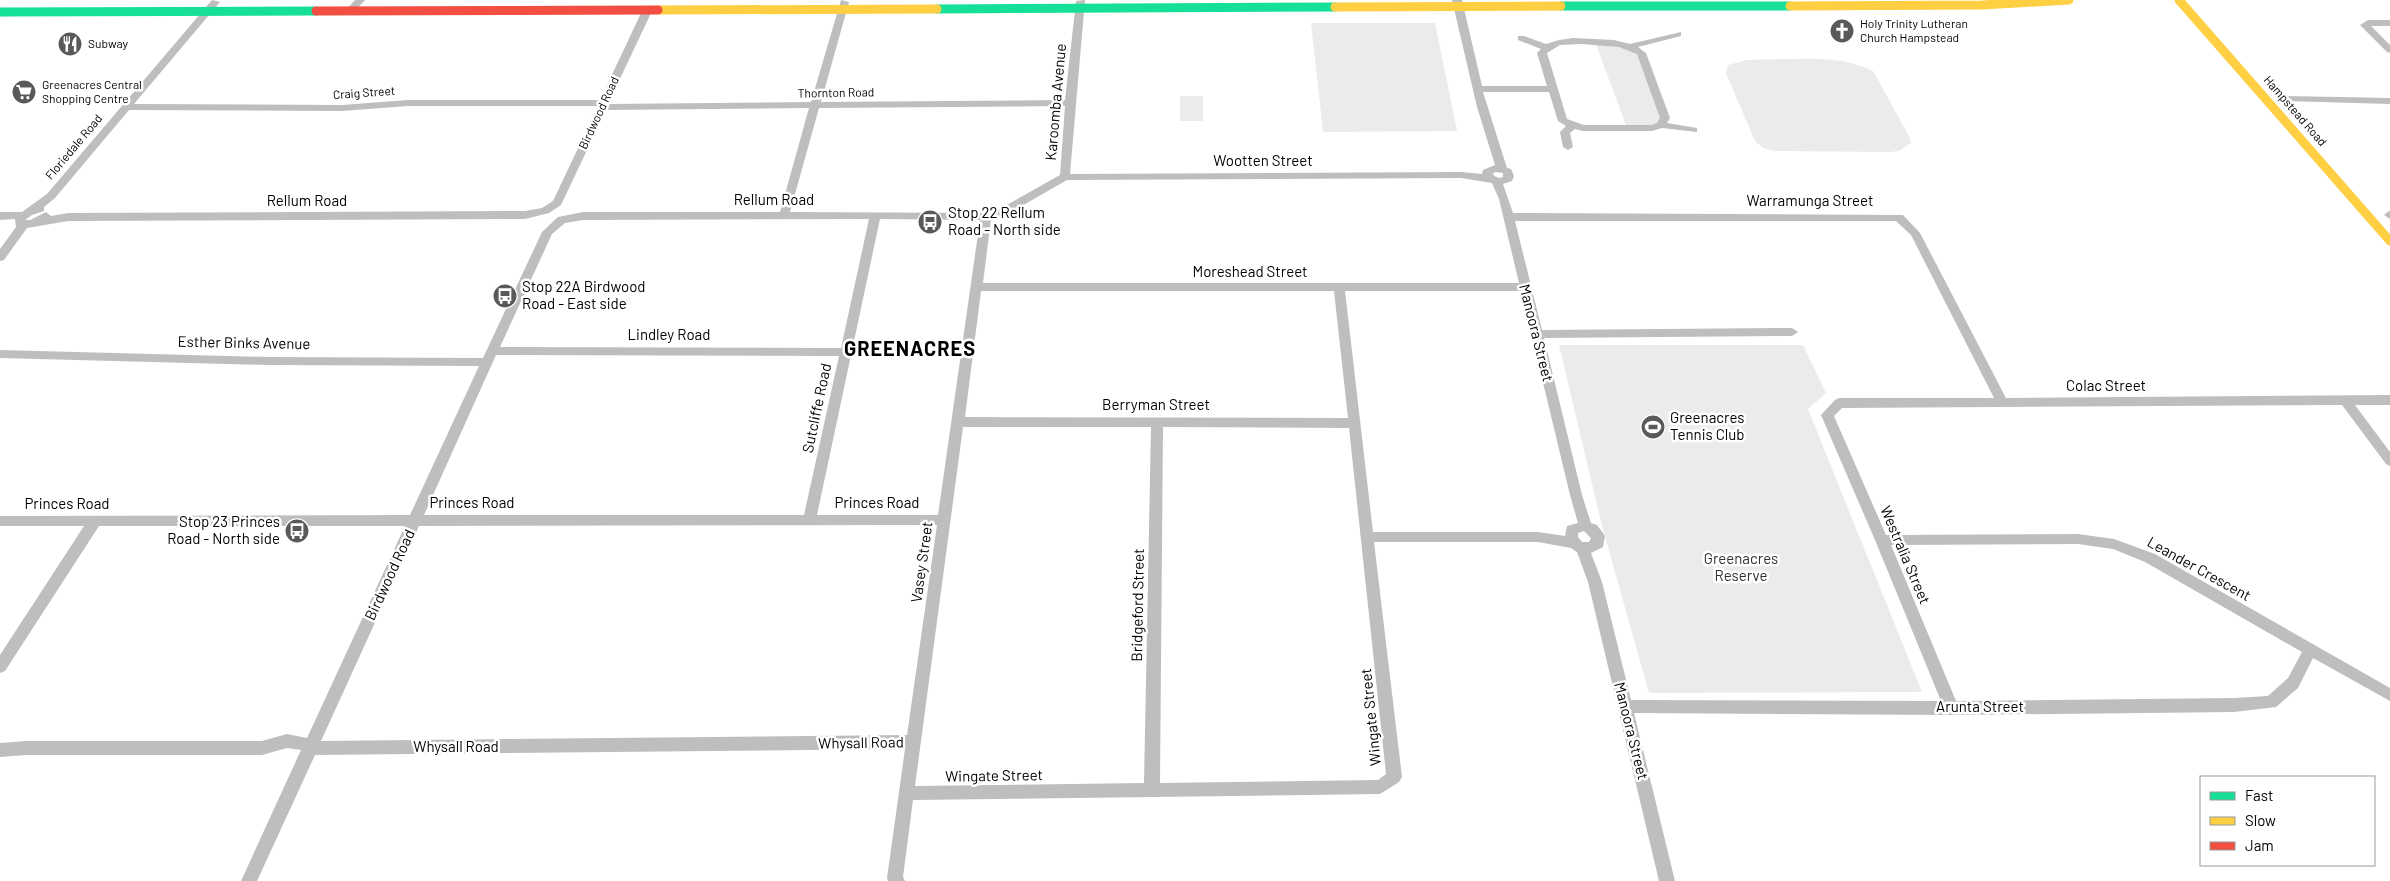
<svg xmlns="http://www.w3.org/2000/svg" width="2390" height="881" viewBox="0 0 2390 881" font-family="Barlow,sans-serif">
  <rect width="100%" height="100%" fill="#fff"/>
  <g fill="#ebebeb">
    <polygon points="1311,23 1435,23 1457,131 1323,132"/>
    <polygon points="1595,42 1616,42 1641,53 1665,118 1661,125 1627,128"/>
    <path d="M1747,60C1784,60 1841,53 1873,71L1910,138L1911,143L1899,151L1890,152L1774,151L1763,148L1755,141L1726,73L1728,65Z"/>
    <rect x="1180" y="96" width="23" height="25"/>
    <polygon points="1559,345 1803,345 1826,393 1808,409 1922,692 1649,693 1602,526"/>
  </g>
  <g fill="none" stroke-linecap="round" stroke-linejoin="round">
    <g fill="#bebebe" fill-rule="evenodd">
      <path d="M212,0L220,2L134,104L342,105L408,100H600L642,11L647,8L652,11L608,104L811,102L841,0L849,2L821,102L1065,100L1076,1L1085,0L1070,174L1461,172L1482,174L1483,170L1495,165L1477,107L1452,0H1462L1482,86H1547L1537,53L1541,49L1518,40V36H1524L1546,44L1559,40L1573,38L1614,40L1630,44L1681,32V36L1638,47L1646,53L1670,118L1667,123L1697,128V132L1662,128L1652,131H1583L1575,129L1570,133L1573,147L1568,150L1563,147L1560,132L1566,126L1558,121L1549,92H1483L1507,168L1511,169L1514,176L1512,181L1503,184L1513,213L1903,215L1920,233L2006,398L2390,395V405H2355L2390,452V466L2386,464L2342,405L1842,408L1834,416L1886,535L2078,534L2114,539L2155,554L2390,688V701L2313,658L2298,688L2276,707L2234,712L1951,715L1634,713L1675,881H1659L1588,582L1577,552L1571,548L1538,542H1374L1402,777L1399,782L1380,794L913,800L903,877L905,881H888L887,878L905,749L315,755L257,881H241L301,750L287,748L262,755H26L0,757V743L26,741H262L287,734L307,738L405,526H99L5,671L0,673V655L84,526H0V516L410,515L479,366L270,365L0,358V350L270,357L483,358L542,232L558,217L583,212H780L809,108L606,110L561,205L549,213L525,219L68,221L27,228L4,260L0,261V249L16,227L15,219L0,220V212H22L47,194ZM1581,44L1619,47L1637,54L1660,118L1657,123L1651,125H1584L1567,119L1547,53L1560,45ZM408,106H598L553,201L542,208L525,211L68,213L51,216L46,212L30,220H25L32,215L44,211V207L55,198L129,110L342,111ZM1065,106L1060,175L998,210L986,213L790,212L819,108ZM1496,172L1503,173V177L1499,178L1494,176L1493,173ZM1461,178L1492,183L1499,199L1519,283H983L991,219L1006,215L1067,180ZM869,219L841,348L500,347L552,234L565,223L583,220ZM880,219L980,220L938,515H817ZM1515,221H1896L1911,235L1994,398H1839L1835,400L1821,415L1875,540L1941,701L1631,700L1602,582L1591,553L1603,547L1605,536L1597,525L1591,523L1582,495L1544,338L1792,336L1798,332L1792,328L1542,330ZM981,291H1334L1348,418L965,417ZM1345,291H1521L1570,495L1578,523L1567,526L1565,536L1538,532H1373ZM496,355L839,356L804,515H424ZM963,427H1151L1144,783L915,786ZM1163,427L1349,428L1386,774L1378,780L1160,783ZM937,525L907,735L321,741L419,526ZM1584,531L1591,538L1589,542H1582L1578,537V533ZM2078,544L2113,549L2145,562L2302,652L2288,678L2268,696L2234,698L1956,701L1891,545Z"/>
      <polygon points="355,0 365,0 354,12 348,12 346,10"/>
      <polygon points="2368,20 2390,20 2390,26 2371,26 2390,45 2390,53 2387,52 2360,25"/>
      <polygon points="2285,96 2390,98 2390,104 2282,101 2282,97"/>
      <polygon points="2389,211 2390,211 2390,219 2384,215"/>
    </g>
    <g stroke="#16e098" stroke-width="9">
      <polyline points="1561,6 1790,6"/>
      <polyline points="937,9 1335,7"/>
      <polyline points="0,12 316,11"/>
    </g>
    <g stroke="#ffcf43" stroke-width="9">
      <polyline points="2179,0 2390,241"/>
      <polyline points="1790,6 1982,5 2069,0"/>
      <polyline points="1335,7 1561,6"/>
      <polyline points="658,10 937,9"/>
    </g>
    <polyline stroke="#f24e42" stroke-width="9" points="316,11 658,10"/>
  </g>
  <defs>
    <symbol id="church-disc" viewBox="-11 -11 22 22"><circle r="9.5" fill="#595959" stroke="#fff"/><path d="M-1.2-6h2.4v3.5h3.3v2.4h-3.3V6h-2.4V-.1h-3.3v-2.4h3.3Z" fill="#fff"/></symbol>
    <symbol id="restaurant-disc" viewBox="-11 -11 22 22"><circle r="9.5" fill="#595959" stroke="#fff"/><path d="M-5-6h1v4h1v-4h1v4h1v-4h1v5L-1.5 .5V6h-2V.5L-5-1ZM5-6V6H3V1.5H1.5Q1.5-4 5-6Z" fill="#fff"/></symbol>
    <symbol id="supermarket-disc" viewBox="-11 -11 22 22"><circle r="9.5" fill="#595959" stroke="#fff"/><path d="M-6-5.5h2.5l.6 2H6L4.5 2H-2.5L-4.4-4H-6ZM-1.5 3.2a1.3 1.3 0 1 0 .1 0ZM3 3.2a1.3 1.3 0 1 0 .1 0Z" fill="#fff"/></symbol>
    <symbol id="bus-disc" viewBox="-11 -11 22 22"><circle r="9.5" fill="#595959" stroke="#fff"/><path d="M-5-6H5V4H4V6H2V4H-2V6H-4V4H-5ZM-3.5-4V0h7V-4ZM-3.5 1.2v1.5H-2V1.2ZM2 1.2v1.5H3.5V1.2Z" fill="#fff"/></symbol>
    <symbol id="stadium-disc" viewBox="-11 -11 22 22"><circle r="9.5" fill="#595959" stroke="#fff"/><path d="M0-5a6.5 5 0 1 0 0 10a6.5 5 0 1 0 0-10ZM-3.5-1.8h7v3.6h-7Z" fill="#fff"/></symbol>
  </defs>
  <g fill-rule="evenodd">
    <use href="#church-disc" x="1828" y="17" width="28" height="28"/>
    <use href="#restaurant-disc" x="56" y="30" width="28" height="28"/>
    <use href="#supermarket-disc" x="10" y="78" width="28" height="28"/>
    <use href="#bus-disc" x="916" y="208" width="28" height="28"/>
    <use href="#bus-disc" x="491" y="282" width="28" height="28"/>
    <use href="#stadium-disc" x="1639" y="413" width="28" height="28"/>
    <use href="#bus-disc" x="283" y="517" width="28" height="28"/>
  </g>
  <g text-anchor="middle" stroke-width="5" stroke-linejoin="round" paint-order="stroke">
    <g font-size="12" fill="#000" stroke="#fff" text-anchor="start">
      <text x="1860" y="28">Holy Trinity Lutheran<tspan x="1860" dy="14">Church Hampstead</tspan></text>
      <text x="88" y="48">Subway</text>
      <text x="42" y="89">Greenacres Central<tspan x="42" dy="14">Shopping Centre</tspan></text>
    </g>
    <g font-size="12" fill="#000" stroke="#fff">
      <text transform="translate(364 93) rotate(-4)" y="4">Craig Street</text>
      <text transform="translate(836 93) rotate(-1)" y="4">Thornton Road</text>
      <text transform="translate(2295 111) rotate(49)" y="4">Hampstead Road</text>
      <text transform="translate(599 113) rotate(-65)" y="4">Birdwood Road</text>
      <text transform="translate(74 147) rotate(-50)" y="4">Floriedale Road</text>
    </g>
    <g font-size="15" fill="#000" stroke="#fff">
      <text transform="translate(1056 102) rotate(-85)" y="5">Karoomba Avenue</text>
      <text x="1263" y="166">Wootten Street</text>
      <text x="774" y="205">Rellum Road</text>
      <text x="307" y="206">Rellum Road</text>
      <text x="1810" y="206">Warramunga Street</text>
      <text x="1250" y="277">Moreshead Street</text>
      <text transform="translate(1536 333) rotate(76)" y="5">Manoora Street</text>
      <text x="669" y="340">Lindley Road</text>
      <text transform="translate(244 343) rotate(1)" y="5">Esther Binks Avenue</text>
      <text x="2106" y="391">Colac Street</text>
      <text x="1156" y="410">Berryman Street</text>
      <text transform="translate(817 408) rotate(-78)" y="5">Sutcliffe Road</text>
      <text x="472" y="508">Princes Road</text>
      <text x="877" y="508">Princes Road</text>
      <text x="67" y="509">Princes Road</text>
      <text transform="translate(1905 555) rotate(67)" y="5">Westralia Street</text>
      <text transform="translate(922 562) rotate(-82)" y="5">Vasey Street</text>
      <text transform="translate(2199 569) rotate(29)" y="5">Leander Crescent</text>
      <text transform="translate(390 575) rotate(-65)" y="5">Birdwood Road</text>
      <text transform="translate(1138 605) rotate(-89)" y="5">Bridgeford Street</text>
      <text x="1980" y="712">Arunta Street</text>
      <text transform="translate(1371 717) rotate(-96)" y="5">Wingate Street</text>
      <text transform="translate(1631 731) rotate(76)" y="5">Manoora Street</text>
      <text transform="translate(861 743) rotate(-1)" y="5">Whysall Road</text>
      <text x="456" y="752">Whysall Road</text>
      <text transform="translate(994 776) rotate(-1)" y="5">Wingate Street</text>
    </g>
    <g font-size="15" fill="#000" stroke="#fff" text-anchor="start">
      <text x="948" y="218">Stop 22 Rellum<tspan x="948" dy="17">Road - North side</tspan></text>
      <text x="522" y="292">Stop 22A Birdwood<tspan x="522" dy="17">Road - East side</tspan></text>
      <text x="1670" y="423">Greenacres<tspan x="1670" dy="17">Tennis Club</tspan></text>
      <text x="280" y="527" text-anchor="end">Stop 23 Princes<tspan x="280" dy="17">Road - North side</tspan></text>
    </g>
    <g font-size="15" fill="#313131" stroke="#fff">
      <text x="1741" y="564">Greenacres<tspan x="1741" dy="17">Reserve</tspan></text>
    </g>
    <g font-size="20" font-weight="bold" letter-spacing="1" fill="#000" stroke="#fff">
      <text x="910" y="356">GREENACRES</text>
    </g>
  </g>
  <rect x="2200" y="776" width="175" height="90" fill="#ffffff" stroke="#999999"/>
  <rect x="2210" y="792" width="25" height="8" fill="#16e098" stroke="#999999"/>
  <text x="2245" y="801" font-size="15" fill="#000000">Fast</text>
  <rect x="2210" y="817" width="25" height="8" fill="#ffcf43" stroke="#999999"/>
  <text x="2245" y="826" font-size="15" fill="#000000">Slow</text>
  <rect x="2210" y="842" width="25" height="8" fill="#f24e42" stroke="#999999"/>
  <text x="2245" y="851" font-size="15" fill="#000000">Jam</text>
</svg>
